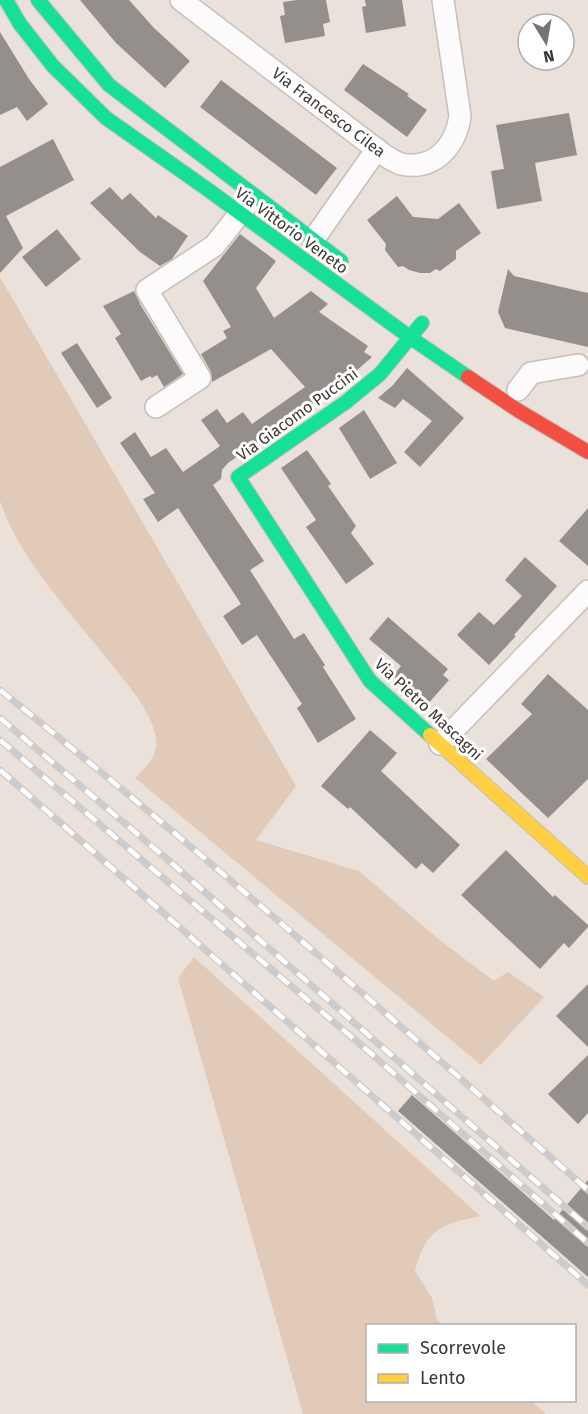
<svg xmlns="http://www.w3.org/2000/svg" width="588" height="1414" viewBox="0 0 588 1414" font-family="'Fira Sans',sans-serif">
  <rect width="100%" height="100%" fill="#eae1db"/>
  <g fill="#e2cab9">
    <path d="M0,277L296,786L256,840L359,871L437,938L494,981L508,972L544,997L481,1065L135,778C146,767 158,756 156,740C153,712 129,687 113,666C75,618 19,559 0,501Z"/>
    <path d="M194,957L480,1216C440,1225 426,1229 415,1271L432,1298L437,1320L443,1325L368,1326V1400L531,1401L546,1414H303L178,978Z"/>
  </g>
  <g fill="#958f8b">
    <polygon points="80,0 129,0 154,28 190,61 165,88 116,43"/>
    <polygon points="297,0 326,0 330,22 323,24 325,36 285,43 280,16 285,15 283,2"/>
    <polygon points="365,0 402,0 406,26 366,33 362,7 366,6"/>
    <polygon points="0,32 29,79 48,104 27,121 17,107 0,115"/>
    <polygon points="363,64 409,94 407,96 427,110 407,137 344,90"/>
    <polygon points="221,80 337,168 316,195 200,107"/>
    <polygon points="569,113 577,155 535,163 542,201 497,209 491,171 504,169 496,125"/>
    <polygon points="53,139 74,180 6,216 23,248 0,273 0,167"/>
    <polygon points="110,187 122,200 130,193 156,218 158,215 188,236 172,259 160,266 140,252 90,203"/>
    <polygon points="397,196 413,217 438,219 459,203 481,233 456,251 456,259 440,271 436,269 430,273 420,273 409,270 403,266 398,267 385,250 386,244 367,220"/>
    <polygon points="57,229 81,259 46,287 22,257"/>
    <polygon points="240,234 276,261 256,288 274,318 311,291 328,304 319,312 368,346 364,352 372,357 347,379 344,376 346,380 336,388 228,463 222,470 221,479 213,485 264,561 250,570 294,639 304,633 325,665 323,667 356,719 318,743 297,708 302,704 257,635 242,645 223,616 241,604 178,508 158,522 143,499 155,493 120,443 135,432 151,457 166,448 183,472 220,446 201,420 217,409 227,423 243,412 252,424 305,387 271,349 212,382 211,372 201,354 227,338 223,331 231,327 203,281"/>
    <polygon points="508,269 514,276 588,293 588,347 505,328 498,312"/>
    <polygon points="134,291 140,303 139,305 140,304 183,374 164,387 157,375 152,378 150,376 141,381 115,338 121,334 103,306"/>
    <polygon points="77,343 112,398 97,408 61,353"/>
    <polygon points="407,368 464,418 420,467 404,452 432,421 403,399 395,408 378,398 393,385"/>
    <polygon points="364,410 397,463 370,479 339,428"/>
    <polygon points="307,450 331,484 328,486 356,526 351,533 374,564 346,584 306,527 316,520 281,468"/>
    <polygon points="588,508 588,566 559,541"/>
    <polygon points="525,557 557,586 514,635 516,636 489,665 457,635 479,612 494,625 522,596 505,580"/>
    <polygon points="388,617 448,669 443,675 449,680 427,705 393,676 401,666 369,639"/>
    <polygon points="548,674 588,710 588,779 548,818 486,759 532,714 521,704"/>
    <polygon points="370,730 397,753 381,771 460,845 433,873 422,863 416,869 350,807 348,809 321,786"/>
    <polygon points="506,850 553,897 555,895 588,925 588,927 569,948 564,943 540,969 461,895"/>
    <polygon points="588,984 588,1047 556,1016"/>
    <polygon points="588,1055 588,1113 578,1124 548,1094"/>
    <polygon points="412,1095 554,1220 588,1180 588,1277 398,1111"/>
  </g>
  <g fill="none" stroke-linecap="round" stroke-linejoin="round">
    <defs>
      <g id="street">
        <path d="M181,0L384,155C389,158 395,162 401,164C434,171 456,146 460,116L443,0"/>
        <polyline points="313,240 377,149"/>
        <polyline points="518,390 531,373 578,365"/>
        <polyline points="156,407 200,378 147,290 214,246 249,202"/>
        <polyline points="440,744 588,591"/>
      </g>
      <g id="fast">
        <polyline points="6,0 20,24 53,66 106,118 207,189 411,338 468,377"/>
        <polyline points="38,0 109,85 341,261"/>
        <polyline points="422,323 380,374 346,402 238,477 370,681 430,735"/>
      </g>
      <polyline id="slow" points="430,735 588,877"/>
      <polyline id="jam" points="468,377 519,411 588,452"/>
    </defs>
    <use href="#street" stroke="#c6bfba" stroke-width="24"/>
    <use href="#fast" stroke="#c6bfba" stroke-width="16"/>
    <use href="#slow" stroke="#c6bfba" stroke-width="16"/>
    <use href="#jam" stroke="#c6bfba" stroke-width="16"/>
    <use href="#street" stroke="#fcfafa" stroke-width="21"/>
    <use href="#fast" stroke="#16e098" stroke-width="14"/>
    <use href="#slow" stroke="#ffcf43" stroke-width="14"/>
    <use href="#jam" stroke="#f24e42" stroke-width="14"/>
    <defs>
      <g id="rail">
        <path d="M0,690C201,851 394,1020 588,1190"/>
        <polyline points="0,718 167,859 588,1227"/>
        <polyline points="0,740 367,1050 588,1243"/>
        <polyline points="0,770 588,1285"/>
      </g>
    </defs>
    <use href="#rail" stroke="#ceccca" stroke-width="7"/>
    <use href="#rail" stroke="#fff" stroke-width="4.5" stroke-dasharray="14" stroke-linecap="butt"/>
  </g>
  <g text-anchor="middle" stroke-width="6" stroke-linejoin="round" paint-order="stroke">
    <g font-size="16" fill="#3e3733" stroke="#fff">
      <text transform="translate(329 112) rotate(37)" y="6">Via Francesco Cilea</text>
      <text transform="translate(292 230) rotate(36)" y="6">Via Vittorio Veneto</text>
      <text transform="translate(297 414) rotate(-36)" y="6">Via Giacomo Puccini</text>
      <text transform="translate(429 709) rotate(43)" y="6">Via Pietro Mascagni</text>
    </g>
  </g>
  <rect x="366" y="1324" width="210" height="78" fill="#ffffff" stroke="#b2afad" stroke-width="1.5"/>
  <rect x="378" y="1344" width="30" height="9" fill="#16e098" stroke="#b2afad" stroke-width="1.5"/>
  <text x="420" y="1354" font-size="18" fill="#3e3733">Scorrevole</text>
  <rect x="378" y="1374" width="30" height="9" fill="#ffcf43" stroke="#b2afad" stroke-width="1.5"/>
  <text x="420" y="1384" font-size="18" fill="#3e3733">Lento</text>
  <g transform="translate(546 42) rotate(169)"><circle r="28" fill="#ffffff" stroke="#b2afad" stroke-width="1.5"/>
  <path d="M0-4.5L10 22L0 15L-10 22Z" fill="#7a726e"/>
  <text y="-9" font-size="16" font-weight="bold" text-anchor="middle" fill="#3e3733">N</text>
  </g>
</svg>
